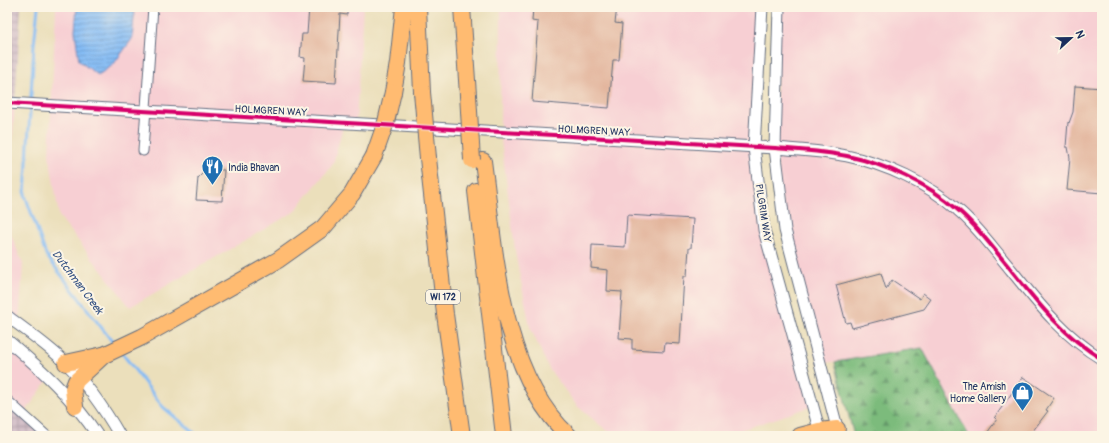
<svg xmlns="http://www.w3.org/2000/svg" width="1109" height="443" viewBox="0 0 1109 443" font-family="Pangolin,sans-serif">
  <defs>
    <pattern id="industrial-grid" width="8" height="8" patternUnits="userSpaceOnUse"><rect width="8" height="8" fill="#d2bdc7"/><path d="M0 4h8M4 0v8" fill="none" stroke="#aa9aa5"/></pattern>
    <pattern id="forest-firs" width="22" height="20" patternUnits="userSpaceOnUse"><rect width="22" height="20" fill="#7bbb7c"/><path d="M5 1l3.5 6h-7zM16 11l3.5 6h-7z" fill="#649869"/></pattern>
    <pattern id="water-rules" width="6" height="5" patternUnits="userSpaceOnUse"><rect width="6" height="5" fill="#84bcf5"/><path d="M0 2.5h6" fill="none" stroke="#6b99ca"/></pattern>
  </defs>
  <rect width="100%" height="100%" fill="#fcf5e5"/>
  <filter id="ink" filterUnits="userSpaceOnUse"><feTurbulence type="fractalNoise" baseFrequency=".025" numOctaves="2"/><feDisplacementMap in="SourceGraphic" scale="8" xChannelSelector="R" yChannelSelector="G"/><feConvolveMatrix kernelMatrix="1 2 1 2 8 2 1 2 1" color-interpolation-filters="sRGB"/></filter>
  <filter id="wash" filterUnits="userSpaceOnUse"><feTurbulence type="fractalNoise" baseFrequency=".012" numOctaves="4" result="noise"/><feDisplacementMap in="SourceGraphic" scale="16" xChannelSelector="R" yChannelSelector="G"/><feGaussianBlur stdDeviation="0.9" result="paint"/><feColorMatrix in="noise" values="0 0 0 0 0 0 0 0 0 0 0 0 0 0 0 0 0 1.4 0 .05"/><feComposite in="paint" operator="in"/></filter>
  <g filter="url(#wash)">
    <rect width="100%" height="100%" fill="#ebdfbb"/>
    <g fill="#f7cfd3">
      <polygon points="56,7 363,7 356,123 344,123 333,164 294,212 130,307 59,216 49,154"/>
      <polygon points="501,7 762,7 754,147 764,230 813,406 723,436 618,436 606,430 577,406 549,369 530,327 516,257 500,132"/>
      <polygon points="779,7 1102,7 1102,436 969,436 922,348 819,364 785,230 775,148"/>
      <polygon points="7,103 15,104 10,174 10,232 23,264 19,325 7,316"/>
      <polygon points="7,340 50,377 24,414 7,400"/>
    </g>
    <g fill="url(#industrial-grid)">
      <polygon points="7,7 21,7 15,104 7,103"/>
      <polygon points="7,400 47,436 7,436"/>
    </g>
    <polygon fill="url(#forest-firs)" stroke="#4b756d" points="922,348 969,436 854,436 835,362"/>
    <polygon fill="url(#water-rules)" stroke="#5076aa" points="77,7 135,7 132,39 113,65 98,75 79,61 75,31"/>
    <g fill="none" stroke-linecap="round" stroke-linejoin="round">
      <g stroke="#84bcf5" stroke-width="3">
        <polyline points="38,7 34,45 25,195 46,255 114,344"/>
        <polyline points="122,353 163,407 198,436"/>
      </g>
    </g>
    <g id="blocks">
      <g fill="#e3b69e">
        <polygon points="309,7 347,7 347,15 340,14 336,83 303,81 305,58 300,57 302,34 307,34"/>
        <polygon points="533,7 617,7 615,23 622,24 619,60 613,60 609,108 532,102 538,22 532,21"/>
        <polygon points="1075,86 1102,88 1102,193 1067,190 1070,158 1068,147 1066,147 1068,122 1069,123 1073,112"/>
        <polygon points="203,169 224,170 222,201 196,200 198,178 203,173"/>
        <polygon points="627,215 693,219 691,248 689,248 687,276 684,276 680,344 665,343 664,351 632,349 632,339 619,338 622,292 607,291 608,270 591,268 592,245 625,247"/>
        <polygon points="881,273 886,289 892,280 920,299 923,293 931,299 924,309 852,328 850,322 846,323 836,285"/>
        <polygon points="1023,377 1054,398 1046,410 1048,411 1029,436 985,436 997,419 995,417"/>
      </g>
    </g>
  </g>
  <g filter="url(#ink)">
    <use href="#blocks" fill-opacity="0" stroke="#646d7f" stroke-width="1"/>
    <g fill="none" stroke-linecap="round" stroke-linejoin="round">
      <defs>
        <g id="minor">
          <polyline points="143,151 153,7"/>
          <polyline points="7,400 47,436"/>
        </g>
        <g id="tertiary">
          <polyline points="762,7 754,147 764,230 821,436"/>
          <polyline points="779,7 775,148 785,230 839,435"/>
          <path d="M7,103L775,148C799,150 824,151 847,156C885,164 929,184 958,210C977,226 992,247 1008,266C1036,301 1063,336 1102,359"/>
          <path d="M7,316C27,331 47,345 65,362C86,383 105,410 120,436"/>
          <path d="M7,340C42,370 72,397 98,436"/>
        </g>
        <g id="motorway">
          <polyline points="418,7 422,92"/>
          <polyline points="462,7 468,95"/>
          <polyline points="393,92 398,63 404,7"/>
          <polyline points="428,158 445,314 462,436"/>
          <path d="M483,161C495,249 500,373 569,436"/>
          <polyline points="476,191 504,436"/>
          <polyline points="66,363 103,355"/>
          <polyline points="75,406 73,389 76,381 104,355 142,337 278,260 323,228 352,194 374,156"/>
          <polyline points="800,436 819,431 837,429"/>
        </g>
      </defs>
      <use href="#minor" stroke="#646d7f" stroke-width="11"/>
      <use href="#tertiary" stroke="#646d7f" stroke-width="13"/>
      <use href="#motorway" stroke="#646d7f" stroke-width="18"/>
      <use href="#minor" stroke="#fff" stroke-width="9"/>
      <use href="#tertiary" stroke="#fff" stroke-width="11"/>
      <use href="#motorway" stroke="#ffbb71" stroke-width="16"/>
      <defs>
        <g id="motorway-bridge">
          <polyline points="422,92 428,158"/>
          <polyline points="468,95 472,160"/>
          <polyline points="374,156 386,122 393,92"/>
        </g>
      </defs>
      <use href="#motorway-bridge" stroke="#646d7f" stroke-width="18" stroke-linecap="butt"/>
      <use href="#motorway-bridge" stroke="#ffbb71" stroke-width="16"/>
      <defs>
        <path id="cycleway" d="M7,103L775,148C799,150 824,151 847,156C885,164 929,184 958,210C977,226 992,247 1008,266C1036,301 1063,336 1102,359"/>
      </defs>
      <use href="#cycleway" stroke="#fcf5e5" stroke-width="6"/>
      <use href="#cycleway" stroke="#d6006c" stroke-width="4"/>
    </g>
  </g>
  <defs>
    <symbol id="restaurant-pin" viewBox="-11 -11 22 30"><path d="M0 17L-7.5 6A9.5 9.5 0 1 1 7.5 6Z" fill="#1f6fb2" stroke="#fcf5e5"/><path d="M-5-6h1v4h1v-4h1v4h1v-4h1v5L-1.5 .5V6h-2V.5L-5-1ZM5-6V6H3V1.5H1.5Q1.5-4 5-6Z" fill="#fff"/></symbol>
    <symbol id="shop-pin" viewBox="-11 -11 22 30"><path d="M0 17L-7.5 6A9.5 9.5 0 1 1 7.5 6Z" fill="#1f6fb2" stroke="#fcf5e5"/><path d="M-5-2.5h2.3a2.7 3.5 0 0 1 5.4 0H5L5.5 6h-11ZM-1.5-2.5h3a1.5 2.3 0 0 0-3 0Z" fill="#fff"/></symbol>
  </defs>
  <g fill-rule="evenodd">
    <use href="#restaurant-pin" x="200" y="154" width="25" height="34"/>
    <use href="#shop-pin" x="1010" y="380" width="25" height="34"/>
  </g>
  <g text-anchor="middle" stroke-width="4" stroke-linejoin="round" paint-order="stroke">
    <rect fill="#fcf5e5" stroke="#5e6a86" stroke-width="1" x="426" y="290" width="34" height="14" rx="3"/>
    <g font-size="9" font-weight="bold" fill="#1b2f5e">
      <text x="443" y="300">WI 172</text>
    </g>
    <g font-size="10" fill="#1b2f5e" stroke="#fcf5e5">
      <text transform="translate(271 110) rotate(3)" y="4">HOLMGREN WAY</text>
      <text transform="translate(594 130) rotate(3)" y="4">HOLMGREN WAY</text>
      <text transform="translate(764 213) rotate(81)" y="4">PILGRIM WAY</text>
    </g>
    <g font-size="10" fill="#1b2f5e" stroke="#fcf5e5" text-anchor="start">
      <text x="228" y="171">India Bhavan</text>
      <text x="1006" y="390" text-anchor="end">The Amish<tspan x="1006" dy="12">Home Gallery</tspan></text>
    </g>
    <g font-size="11" font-style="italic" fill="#355284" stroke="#fcf5e5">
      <text transform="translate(78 282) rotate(53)" y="4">Dutchman Creek</text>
    </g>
  </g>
  <rect width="1109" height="443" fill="none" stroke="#fcf5e5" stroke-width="24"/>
  <g transform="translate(1071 38) rotate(68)" stroke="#fcf5e5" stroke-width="3" paint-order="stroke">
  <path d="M0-3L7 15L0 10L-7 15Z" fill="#1b2f5e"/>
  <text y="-6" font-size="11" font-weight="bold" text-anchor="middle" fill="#1b2f5e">N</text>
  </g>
</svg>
